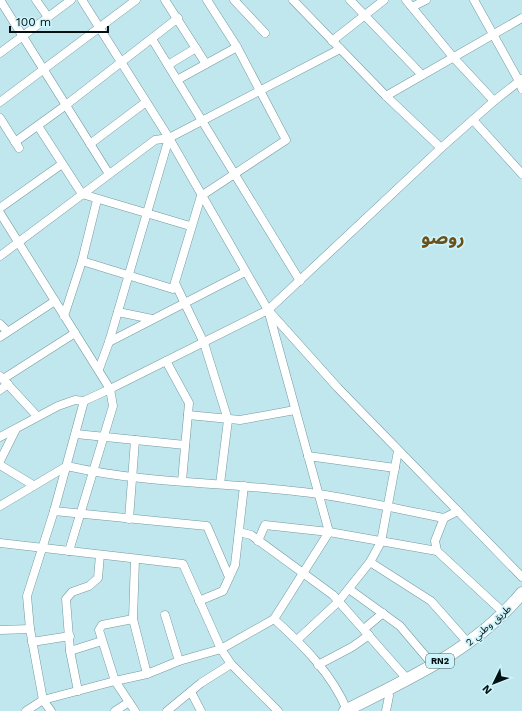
<svg xmlns="http://www.w3.org/2000/svg" width="522" height="711" viewBox="0 0 522 711" font-family="'Work Sans','Noto Sans Arabic',sans-serif">
  <rect width="100%" height="100%" fill="#c0e7ed"/>
  <g fill="none" stroke-linecap="round" stroke-linejoin="round">
    <defs>
      <g id="minor">
        <polyline points="0,0 109,174"/>
        <polyline points="36,0 48,17"/>
        <polyline points="82,0 169,138 268,310 338,388 522,577"/>
        <polyline points="165,0 206,64"/>
        <polyline points="234,0 265,33"/>
        <polyline points="293,0 386,96 441,148"/>
        <polyline points="350,0 422,75"/>
        <polyline points="406,0 453,57 494,101"/>
        <polyline points="474,0 519,81 522,89"/>
        <polyline points="412,7 426,0"/>
        <polyline points="152,39 300,281"/>
        <polyline points="332,41 384,0"/>
        <polyline points="0,53 71,0"/>
        <polyline points="168,65 196,48"/>
        <polyline points="177,80 237,47"/>
        <polyline points="386,96 522,18"/>
        <polyline points="0,102 136,0"/>
        <polyline points="0,118 19,148"/>
        <polyline points="473,120 522,174"/>
        <polyline points="38,126 82,194 190,226"/>
        <polyline points="15,142 66,105 178,18"/>
        <polyline points="90,144 146,102"/>
        <polyline points="0,208 62,164"/>
        <polyline points="0,213 110,389 113,406 69,551"/>
        <polyline points="0,256 155,140 169,138 340,49"/>
        <polyline points="82,261 173,289 201,196 286,140 237,47 207,0"/>
        <polyline points="175,283 204,343 228,420 220,484"/>
        <polyline points="118,312 152,319"/>
        <polyline points="64,316 82,261 97,200"/>
        <polyline points="0,324 7,331"/>
        <polyline points="0,337 55,301"/>
        <polyline points="109,342 245,272"/>
        <polyline points="166,361 189,403 182,481"/>
        <polyline points="99,369 109,342 169,138"/>
        <polyline points="0,376 37,416"/>
        <polyline points="3,379 75,333"/>
        <polyline points="0,390 8,384"/>
        <polyline points="188,415 240,420 295,410"/>
        <polyline points="76,434 185,445"/>
        <polyline points="0,437 58,406 75,400 84,401 110,389 268,310 441,148 494,101 522,79"/>
        <polyline points="308,456 395,468"/>
        <polyline points="0,461 16,429"/>
        <polyline points="0,465 33,485"/>
        <path d="M0,506L67,466C149,485 235,482 318,494C360,500 402,510 444,518L458,511"/>
        <polyline points="54,511 207,526 229,577"/>
        <polyline points="444,518 435,541 437,551 504,613"/>
        <polyline points="129,519 135,440"/>
        <polyline points="239,532 251,535 333,595 407,679"/>
        <polyline points="258,541 265,525 329,532 437,551"/>
        <polyline points="0,543 183,564 221,649 231,664 278,711"/>
        <polyline points="135,559 133,619 147,674"/>
        <polyline points="370,562 431,601 469,644"/>
        <polyline points="349,589 400,626 433,665"/>
        <polyline points="199,601 223,591 235,565 244,486"/>
        <polyline points="165,615 179,661"/>
        <polyline points="133,619 102,625 99,630 115,681 135,711"/>
        <path d="M274,619C303,645 332,674 347,710"/>
        <polyline points="364,629 383,613"/>
        <polyline points="0,630 30,629"/>
        <polyline points="297,640 338,602 370,562 381,542 398,451"/>
        <polyline points="32,642 70,636"/>
        <polyline points="70,651 102,641"/>
        <polyline points="318,665 352,647 369,635"/>
        <polyline points="78,691 70,651 66,599 72,592 89,586 98,578 100,555"/>
        <polyline points="191,692 201,711"/>
        <polyline points="26,711 43,700 115,681 147,674 179,661 221,649 274,619 329,532 269,313"/>
        <polyline points="51,711 43,700 30,629 27,596 54,511 84,401"/>
        <polyline points="115,711 129,702"/>
        <polyline points="167,711 201,683 231,664"/>
        <polyline points="386,711 389,696 388,689"/>
      </g>
      <path id="highway" d="M345,711C409,678 475,650 522,593"/>
    </defs>
    <use href="#minor" stroke="#75999f" stroke-width="9"/>
    <use href="#highway" stroke="#75999f" stroke-width="13"/>
    <use href="#minor" stroke="#fff" stroke-width="8"/>
    <use href="#highway" stroke="#fff" stroke-width="12"/>
  </g>
  <g text-anchor="middle" stroke-width="3.5" stroke-linejoin="round" paint-order="stroke">
    <rect fill="#cdf4fa" stroke="#405558" stroke-width="1" x="426" y="654" width="28" height="14" rx="3"/>
    <g font-size="9" font-weight="bold" fill="#041113">
      <text x="440" y="664">RN2</text>
    </g>
    <g font-size="10" fill="#041113" stroke="#cdf4fa">
      <text transform="translate(488 625) rotate(-41)" y="4">طريق وطني 2</text>
    </g>
    <g font-size="18" font-weight="bold" fill="#6b5119" stroke="#cdf4fa">
      <text x="443" y="244">روصو</text>
    </g>
  </g>
  <g transform="translate(494 683) rotate(227)" stroke="#cdf4fa" stroke-width="3" paint-order="stroke">
  <path d="M0-3L7 15L0 10L-7 15Z" fill="#041113"/>
  <text y="-6" font-size="11" font-weight="bold" text-anchor="middle" fill="#041113">N</text>
  </g>
  <path d="M10 26v6h98v-6" fill="none" stroke="#041113" stroke-width="2"/>
  <text x="16" y="26" font-size="12" fill="#041113" stroke="#cdf4fa" stroke-width="3" paint-order="stroke">100 m</text>
</svg>
